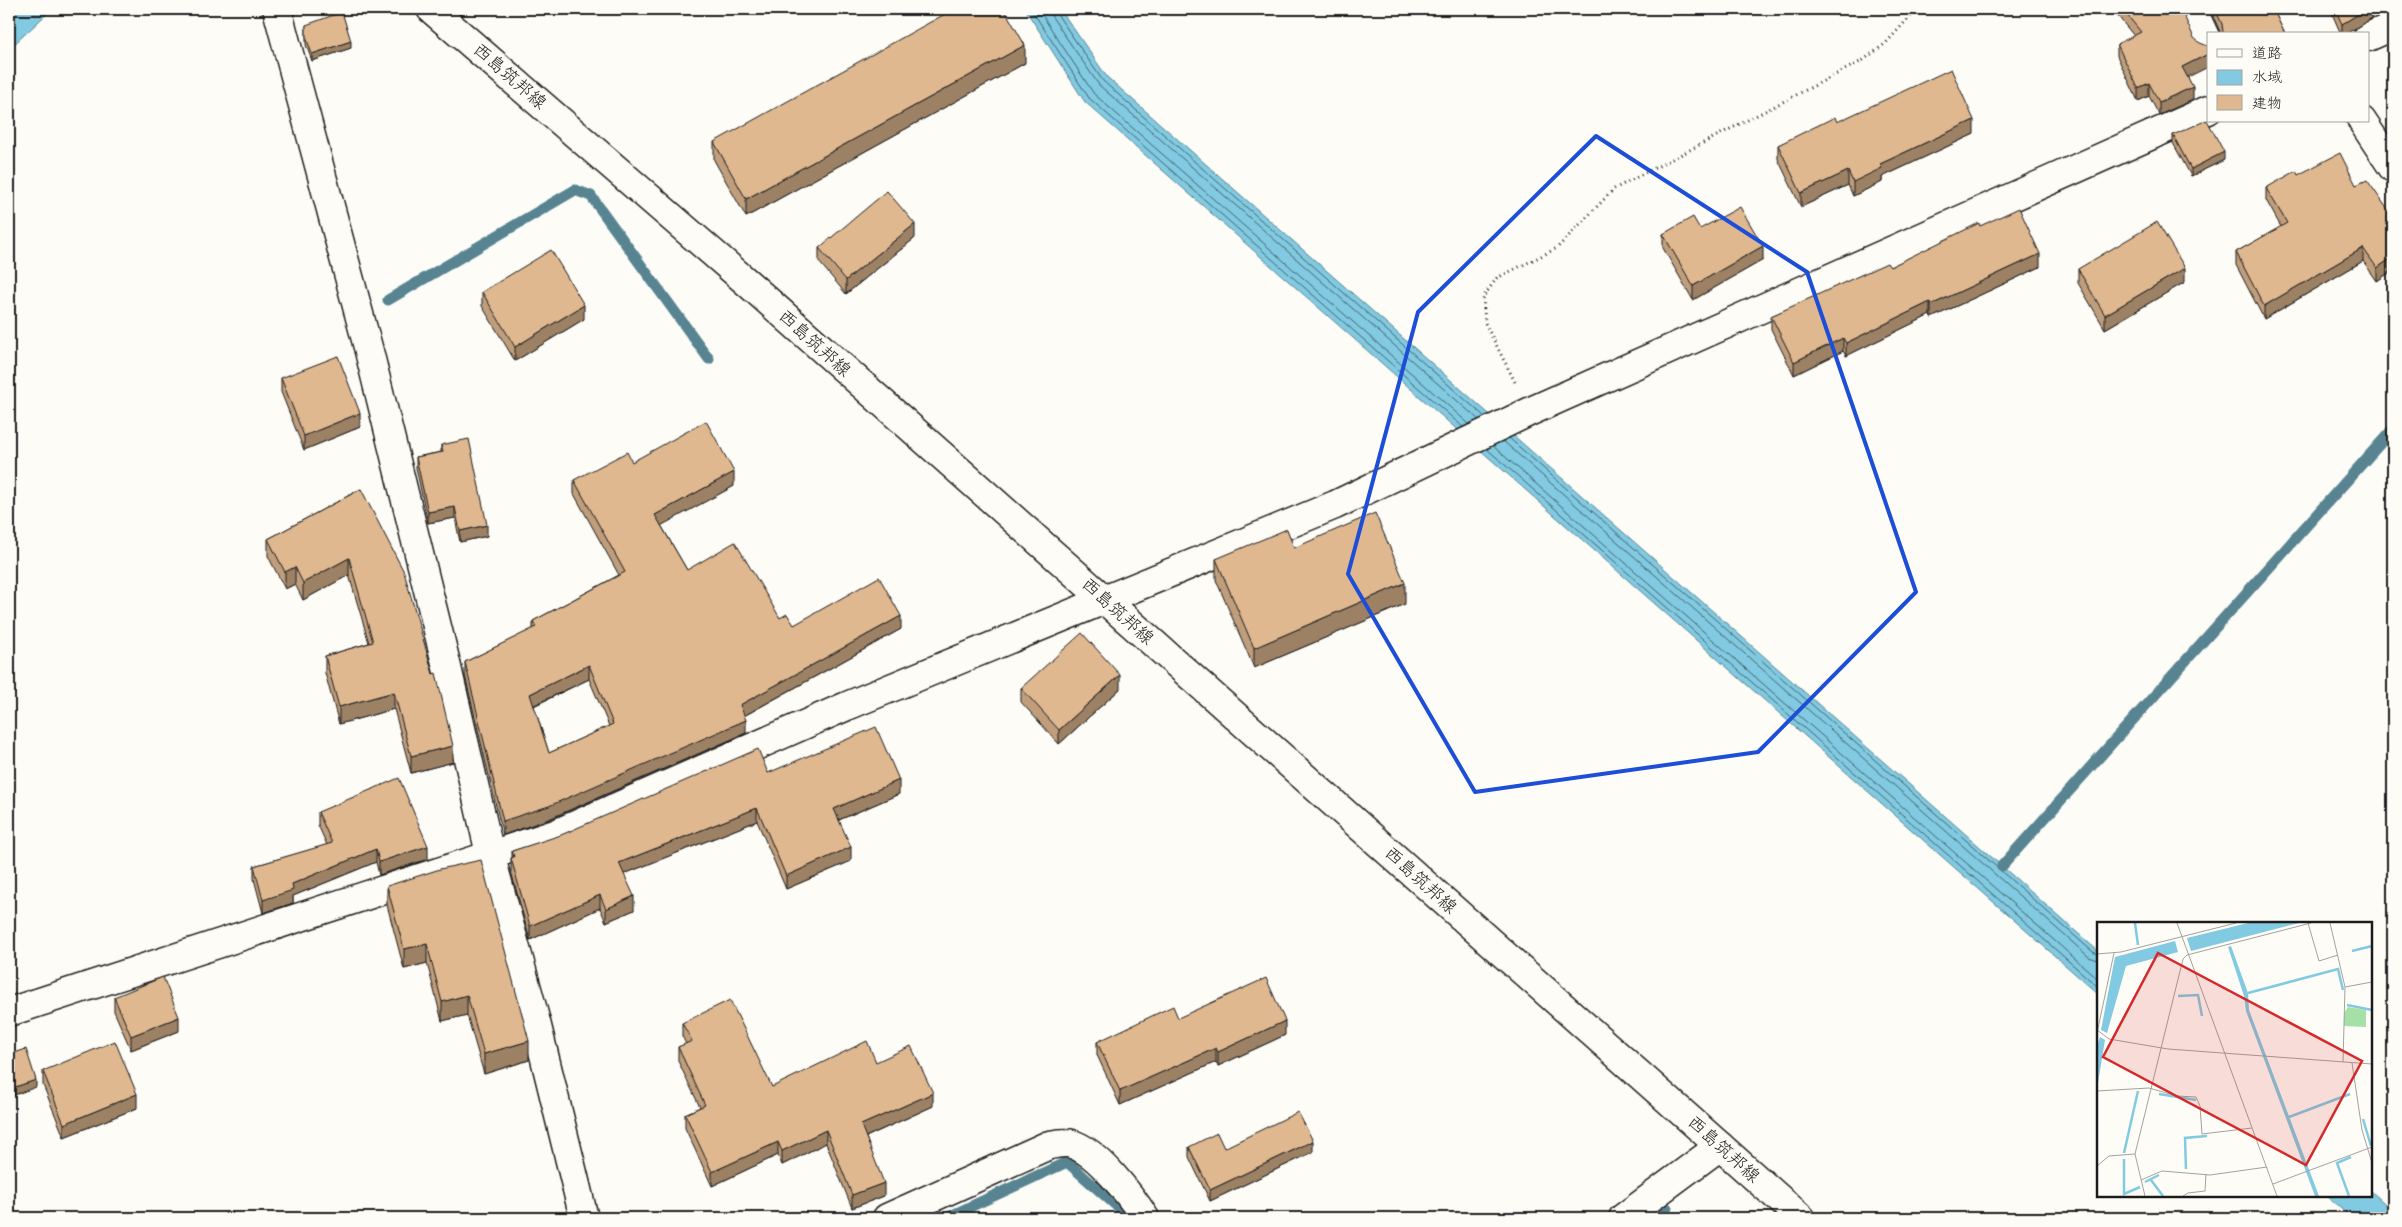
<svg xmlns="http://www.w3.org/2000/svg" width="2402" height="1227" viewBox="0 0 2402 1227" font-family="'Indie Flower','Klee One',sans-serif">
  <rect width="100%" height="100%" fill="#fdfcf7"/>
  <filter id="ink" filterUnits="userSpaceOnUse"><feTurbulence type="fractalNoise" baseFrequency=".02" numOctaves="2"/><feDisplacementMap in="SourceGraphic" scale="10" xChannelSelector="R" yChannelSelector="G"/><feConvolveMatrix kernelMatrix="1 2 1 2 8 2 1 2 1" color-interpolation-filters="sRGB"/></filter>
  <g filter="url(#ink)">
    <g fill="#81cae1" stroke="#598492">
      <polygon points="9,9 52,9 9,49"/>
      <polygon points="1025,9 1060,9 1107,77 2098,951 2098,994 1085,102"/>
      <polygon points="2371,1191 2393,1211 2393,1218 2353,1218 2327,1196 2371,1196"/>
    </g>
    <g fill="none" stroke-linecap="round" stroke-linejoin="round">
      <g stroke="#44626b" stroke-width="1">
        <polyline points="1031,9 1089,98 1463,427"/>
        <polyline points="1038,9 1094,94 1469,424"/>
        <polyline points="1050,9 1052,17 1099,85 1479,420"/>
        <polyline points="1056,9 1057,14 1103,81 1485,417"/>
        <polyline points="1509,438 2093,952 2098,954"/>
        <polyline points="1503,441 2089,957 2098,960"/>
        <polyline points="1493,446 2098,979"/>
        <polyline points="1487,449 2098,987"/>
      </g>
      <g stroke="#598492" stroke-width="11">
        <polyline points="388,300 575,190 591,196 709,359"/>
        <polyline points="2002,866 2393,429"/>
        <polyline points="946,1218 1067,1162 1120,1209 1125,1218"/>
        <polyline points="1652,1218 1667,1208"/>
      </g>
      <defs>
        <g id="street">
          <polyline points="277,9 369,351 446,663 490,854 535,1018 584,1218"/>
          <polyline points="2192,9 2208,43"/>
          <polyline points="2368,37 2393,26"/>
          <polyline points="2362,121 2393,168"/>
          <polyline points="9,1012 555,834 847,706 1335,505 1531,411 2208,110"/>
          <path d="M887,1218L1049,1145C1056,1144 1066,1142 1072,1144C1098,1152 1131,1196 1145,1218"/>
          <polyline points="1623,1218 1720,1146"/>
        </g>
        <polyline id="secondary" points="431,9 750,285 1801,1218"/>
      </defs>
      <use href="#street" stroke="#1c1c1c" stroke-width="31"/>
      <use href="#secondary" stroke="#1c1c1c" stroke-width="31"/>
      <polyline stroke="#1c1c1c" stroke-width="3" stroke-dasharray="1 4" stroke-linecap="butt" points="1515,382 1485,323 1483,297 1497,278 1557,248 1614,189 1862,61 1886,43 1917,9"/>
      <use href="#street" stroke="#fdfcf7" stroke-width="28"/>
      <use href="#secondary" stroke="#fdfcf7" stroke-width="28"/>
    </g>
    <g fill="#c09e7c" stroke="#1c1c1c" fill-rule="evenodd">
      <polygon points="2112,9 2181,9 2188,77 2193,100 2159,115 2149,96 2138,101 2117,56 2117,44 2134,36"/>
      <polygon points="2213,9 2273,9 2285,34 2221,34 2213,16"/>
      <polygon points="2330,9 2372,9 2372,18 2346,34 2341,34"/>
      <polygon points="306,25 351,48 312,61 306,45"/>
      <polygon points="1025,63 746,217 714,160 714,142"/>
      <polygon points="1837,122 1974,134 1882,177 1882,182 1853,196 1848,185 1801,207 1778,159 1778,145"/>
      <polygon points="2173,135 2224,160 2191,176 2173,143"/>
      <polygon points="2298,175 2356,185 2393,217 2393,270 2377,281 2363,261 2264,319 2236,265 2236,252 2281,227 2266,200 2266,188"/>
      <polygon points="1980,226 2040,267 1931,318 1930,315 1846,356 1843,351 1794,375 1771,329 1771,316 1890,267"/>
      <polygon points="1700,229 1763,260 1693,300 1663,248 1663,234"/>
      <polygon points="915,238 846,294 819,262 819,248"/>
      <polygon points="2078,269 2185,282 2105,329 2078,283"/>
      <polygon points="482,292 584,319 515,361 482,306"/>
      <polygon points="281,378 360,427 304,450 281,392"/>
      <polygon points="441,445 487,536 460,542 455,518 428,523 416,468 416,457 441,452"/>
      <path d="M632,462L734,486L661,525L687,570L794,625L901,629L744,716L746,733L549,819L503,835L465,675V662L533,629V621L619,575L574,494V480ZM589,679L609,726L549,753L534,706Z"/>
      <polygon points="361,489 453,762 411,773 394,709 339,724 325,673 325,656 369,643 349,575 303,600 295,584 285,589 268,556 268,539"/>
      <polygon points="1294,548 1405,604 1254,668 1216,580 1216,559"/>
      <polygon points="1021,688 1120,689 1059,744 1021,702"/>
      <polygon points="768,773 899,794 839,820 851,861 786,889 757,821 624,874 634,910 606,922 600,908 530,940 511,871 511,858 512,857 512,851"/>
      <polygon points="318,812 428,859 379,875 376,862 293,896 293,903 263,913 254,879 254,866 327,845 318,825"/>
      <polygon points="387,886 529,1060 484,1074 467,1015 442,1021 427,963 404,969 387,905"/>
      <polygon points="114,997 179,1031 131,1050 114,1011"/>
      <polygon points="1178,1018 1285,1035 1218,1066 1216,1062 1120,1105 1097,1055 1097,1042"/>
      <polygon points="682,1023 772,1087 876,1062 933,1106 866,1137 884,1196 852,1208 826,1143 782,1165 778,1155 712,1186 685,1128 685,1114 700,1107 678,1061 678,1047 686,1044 682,1036"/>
      <polygon points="43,1071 137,1108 64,1137 43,1085"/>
      <polygon points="1189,1147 1224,1148 1313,1152 1210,1201 1189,1157"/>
    </g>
    <g fill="#9c8165" stroke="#1c1c1c">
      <polygon points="2367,9 2372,9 2372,18 2346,34 2342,34 2342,24"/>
      <polygon points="351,41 351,48 312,61 312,54"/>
      <polygon points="1025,45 1025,63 746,217 746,199"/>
      <polygon points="2208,54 2208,67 2182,80 2182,67"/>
      <polygon points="2149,83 2149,96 2138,101 2138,88"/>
      <polygon points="2193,87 2193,100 2159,115 2159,102"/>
      <polygon points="1974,120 1974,134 1882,177 1882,182 1853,196 1853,182 1880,164"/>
      <polygon points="2224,152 2224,160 2191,176 2191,169"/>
      <polygon points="1848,171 1848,185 1801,207 1801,193"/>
      <polygon points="915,224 915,238 846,294 846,280"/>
      <polygon points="1763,246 1763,260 1693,300 1693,286"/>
      <polygon points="2363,248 2363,261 2264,319 2264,306"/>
      <polygon points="2040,254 2040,267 1931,318 1931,305"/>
      <polygon points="2393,257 2393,270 2377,281 2377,268"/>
      <polygon points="2185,268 2185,282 2105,329 2105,315"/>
      <polygon points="1930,302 1930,315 1846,356 1846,343"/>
      <polygon points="584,305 584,319 515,361 515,347"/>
      <polygon points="1843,338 1843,351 1794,375 1794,362"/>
      <polygon points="360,413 360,427 304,450 304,436"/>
      <polygon points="734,472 734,486 655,529 655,515"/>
      <polygon points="455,507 455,518 428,523 428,512"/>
      <polygon points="487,525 487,536 460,542 460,531"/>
      <polygon points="349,558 349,575 303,600 303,583"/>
      <polygon points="295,567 295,584 285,589 285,572"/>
      <polygon points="1405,583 1405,604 1254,668 1254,648"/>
      <polygon points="901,616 901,629 740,718 740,705"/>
      <polygon points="589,665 589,679 530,707 530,694"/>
      <polygon points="1120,675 1120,689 1059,744 1059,730"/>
      <polygon points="394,692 394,709 339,724 339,707"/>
      <polygon points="746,720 746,733 549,819 503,835 503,821"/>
      <polygon points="453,746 453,762 411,773 411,756"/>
      <polygon points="899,780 899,794 834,822 834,809"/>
      <polygon points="757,808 757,821 619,876 619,863"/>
      <polygon points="428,846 428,859 379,875 379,862"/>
      <polygon points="851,847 851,861 786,889 786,876"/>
      <polygon points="376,849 376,862 293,896 293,903 263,913 263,900 292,884"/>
      <polygon points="600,895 600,908 530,940 530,926"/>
      <polygon points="634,896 634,910 606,922 606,909"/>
      <polygon points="427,944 427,963 404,969 404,949"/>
      <polygon points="467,995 467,1015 442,1021 442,1002"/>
      <polygon points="179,1017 179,1031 131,1050 131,1036"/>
      <polygon points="1285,1021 1285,1035 1218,1066 1218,1052"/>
      <polygon points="529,1041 529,1060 484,1074 484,1054"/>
      <polygon points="1216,1048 1216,1062 1120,1105 1120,1091"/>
      <polygon points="36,1080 36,1087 9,1097 9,1089"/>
      <polygon points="933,1093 933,1106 861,1139 861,1125"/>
      <polygon points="137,1094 137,1108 64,1137 64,1124"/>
      <polygon points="826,1130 826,1143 782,1165 782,1151"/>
      <polygon points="1313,1141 1313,1152 1210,1201 1210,1190"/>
      <polygon points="778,1142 778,1155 712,1186 712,1172"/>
      <polygon points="884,1183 884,1196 852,1208 852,1195"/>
    </g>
    <g fill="#dfb890" stroke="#1c1c1c" fill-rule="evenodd">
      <polygon points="954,9 1004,9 1025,45 746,199 714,142"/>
      <polygon points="2122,9 2181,9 2194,38 2200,43 2208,46 2208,54 2182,67 2193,87 2159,102 2149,83 2138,88 2117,44 2141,32"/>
      <polygon points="2215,9 2273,9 2285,34 2223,34 2223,32 2222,24"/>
      <polygon points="2335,9 2367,9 2342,24"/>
      <polygon points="342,12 351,41 312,54 306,37 306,25"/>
      <polygon points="1951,69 1974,120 1880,164 1882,168 1853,182 1848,171 1801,193 1778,145 1835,117 1837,122"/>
      <polygon points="2207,120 2224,152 2191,169 2173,135"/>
      <polygon points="2340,153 2356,185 2367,180 2393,217 2393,257 2377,268 2363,248 2264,306 2236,252 2287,223 2266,188 2296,171 2298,175"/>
      <polygon points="887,191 915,224 846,280 819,248"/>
      <polygon points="1740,207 1763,246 1693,286 1663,234 1693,217 1700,229"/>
      <polygon points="2019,208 2040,254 1931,305 1930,302 1846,343 1843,338 1794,362 1771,316 1887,263 1890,267 1979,223 1980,226"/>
      <polygon points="2157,222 2185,268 2105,315 2078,269"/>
      <polygon points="551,250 584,305 515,347 482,292"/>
      <polygon points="338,356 360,413 304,436 281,378"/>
      <path d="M706,421L734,472L655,515L687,570L735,542L780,618L787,614L794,625L879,577L901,616L740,705L746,720L549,806L503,821L465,662L536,627L533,621L625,572L574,480L627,452L632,462ZM589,665L613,724L549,753L530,694Z"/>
      <polygon points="469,439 487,525 460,531 455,507 428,512 416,457 443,452 441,445"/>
      <polygon points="361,489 404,572 433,674 436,673 453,746 411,756 394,692 339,707 325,656 373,642 349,558 303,583 295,567 285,572 268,539"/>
      <polygon points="1375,513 1405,583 1254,648 1216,559 1287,529 1294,548"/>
      <polygon points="1082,633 1120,675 1059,730 1021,688"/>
      <polygon points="876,727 899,780 834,809 851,847 786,876 757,808 619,863 634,896 606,909 600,895 530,926 511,858 514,857 512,851 561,835 758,749 768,773"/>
      <polygon points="399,778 428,846 379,862 376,849 292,884 293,890 263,900 254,866 332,843 318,812"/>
      <polygon points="481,860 529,1041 484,1054 467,995 442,1002 427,944 404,949 387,886 440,869"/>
      <polygon points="163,977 179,1017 131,1036 114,997"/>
      <polygon points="1266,978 1285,1021 1218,1052 1216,1048 1120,1091 1097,1042 1173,1006 1178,1018"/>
      <polygon points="730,1000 772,1087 867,1041 876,1062 911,1046 933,1093 861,1125 884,1183 852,1195 826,1130 782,1151 778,1142 712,1172 685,1114 705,1105 678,1047 692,1041 682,1023"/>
      <polygon points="115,1041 137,1094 64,1124 43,1071"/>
      <polygon points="26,1049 36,1080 9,1089 9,1055"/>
      <polygon points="1298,1112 1313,1141 1210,1190 1189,1147 1217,1133 1224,1148"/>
      <polygon points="1027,1211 1030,1218 1013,1218"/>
    </g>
  </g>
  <path fill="none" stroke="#1d4ed8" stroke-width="4" stroke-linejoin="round" d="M1596,136L1807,272L1916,592L1758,752L1475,792L1348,574L1418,312Z"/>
  <g text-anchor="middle" stroke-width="5" stroke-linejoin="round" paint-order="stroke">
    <g font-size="18" fill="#1c1c1c" stroke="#fdfcf7">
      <text transform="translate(510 76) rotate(41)" y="6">西島筑邦線</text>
      <text transform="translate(815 343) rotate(42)" y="6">西島筑邦線</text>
      <text transform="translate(1118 611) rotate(42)" y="6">西島筑邦線</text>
      <text transform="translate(1421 880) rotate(42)" y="6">西島筑邦線</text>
      <text transform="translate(1724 1149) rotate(42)" y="6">西島筑邦線</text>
    </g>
  </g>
  <g transform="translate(2097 922)">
    <rect width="275" height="275" fill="#fdfcf7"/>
    <path d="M251,85L269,88V105L247,104V91Z" fill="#a5e1a7"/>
    <path d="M151,1H202L94,29L90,16ZM78,19L81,30L29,44L10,111L4,108L18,35ZM134,24L151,71L152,88L222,274H218L149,89L147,74L131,25ZM3,115L8,118L0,167V124Z" fill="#81cae1"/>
    <path fill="none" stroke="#81cae1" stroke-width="2.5" d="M38,1L41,23M255,29L275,24M151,71L241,47L246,68M81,74L101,73L105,94M250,83L275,88M62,172L99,178M192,195L253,172M266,197L274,224M27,231L41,169M27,237V272L43,265M89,247L88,216L110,214M54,258L66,274M48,260L62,253M252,274L240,241L254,235"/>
    <path fill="none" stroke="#a3a29f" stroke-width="1" d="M80,1L180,274M211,1L222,39L241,33M233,1L248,65L246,140M0,32L24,30L139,1M248,65L275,60M0,108L12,117L71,127L275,142M0,111L17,31M255,141L265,208L275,241M0,169L52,166L80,174L99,175L103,184L105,212L155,206M0,244L12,234L38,232M44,258L65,249L113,253L170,245M176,262L275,225M48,274L38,232L86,37L90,33L214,1M86,274L91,271L108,269L109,252"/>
    <path fill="#d62828" fill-opacity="0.15" stroke="#d62828" stroke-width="2.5" d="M61,31L265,139L209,243L6,135Z"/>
    <rect width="275" height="275" fill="none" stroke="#1c1c1c" stroke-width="2.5"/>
  </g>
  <rect width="2402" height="1227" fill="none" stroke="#fdfcf7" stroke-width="30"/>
  <rect x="15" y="15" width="2372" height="1197" fill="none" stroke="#1c1c1c" stroke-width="2" filter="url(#ink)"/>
  <rect x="2207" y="32" width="162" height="90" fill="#fdfcf7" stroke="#a3a29f"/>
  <rect x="2217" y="49" width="25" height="8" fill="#fdfcf7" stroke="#a3a29f"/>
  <text x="2252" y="58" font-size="15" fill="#1c1c1c">道路</text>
  <rect x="2217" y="70" width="25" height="15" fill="#81cae1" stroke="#a3a29f"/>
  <text x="2252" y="82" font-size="15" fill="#1c1c1c">水域</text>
  <rect x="2217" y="95" width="25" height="15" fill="#dfb890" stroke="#a3a29f"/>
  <text x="2252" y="108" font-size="15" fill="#1c1c1c">建物</text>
</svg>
